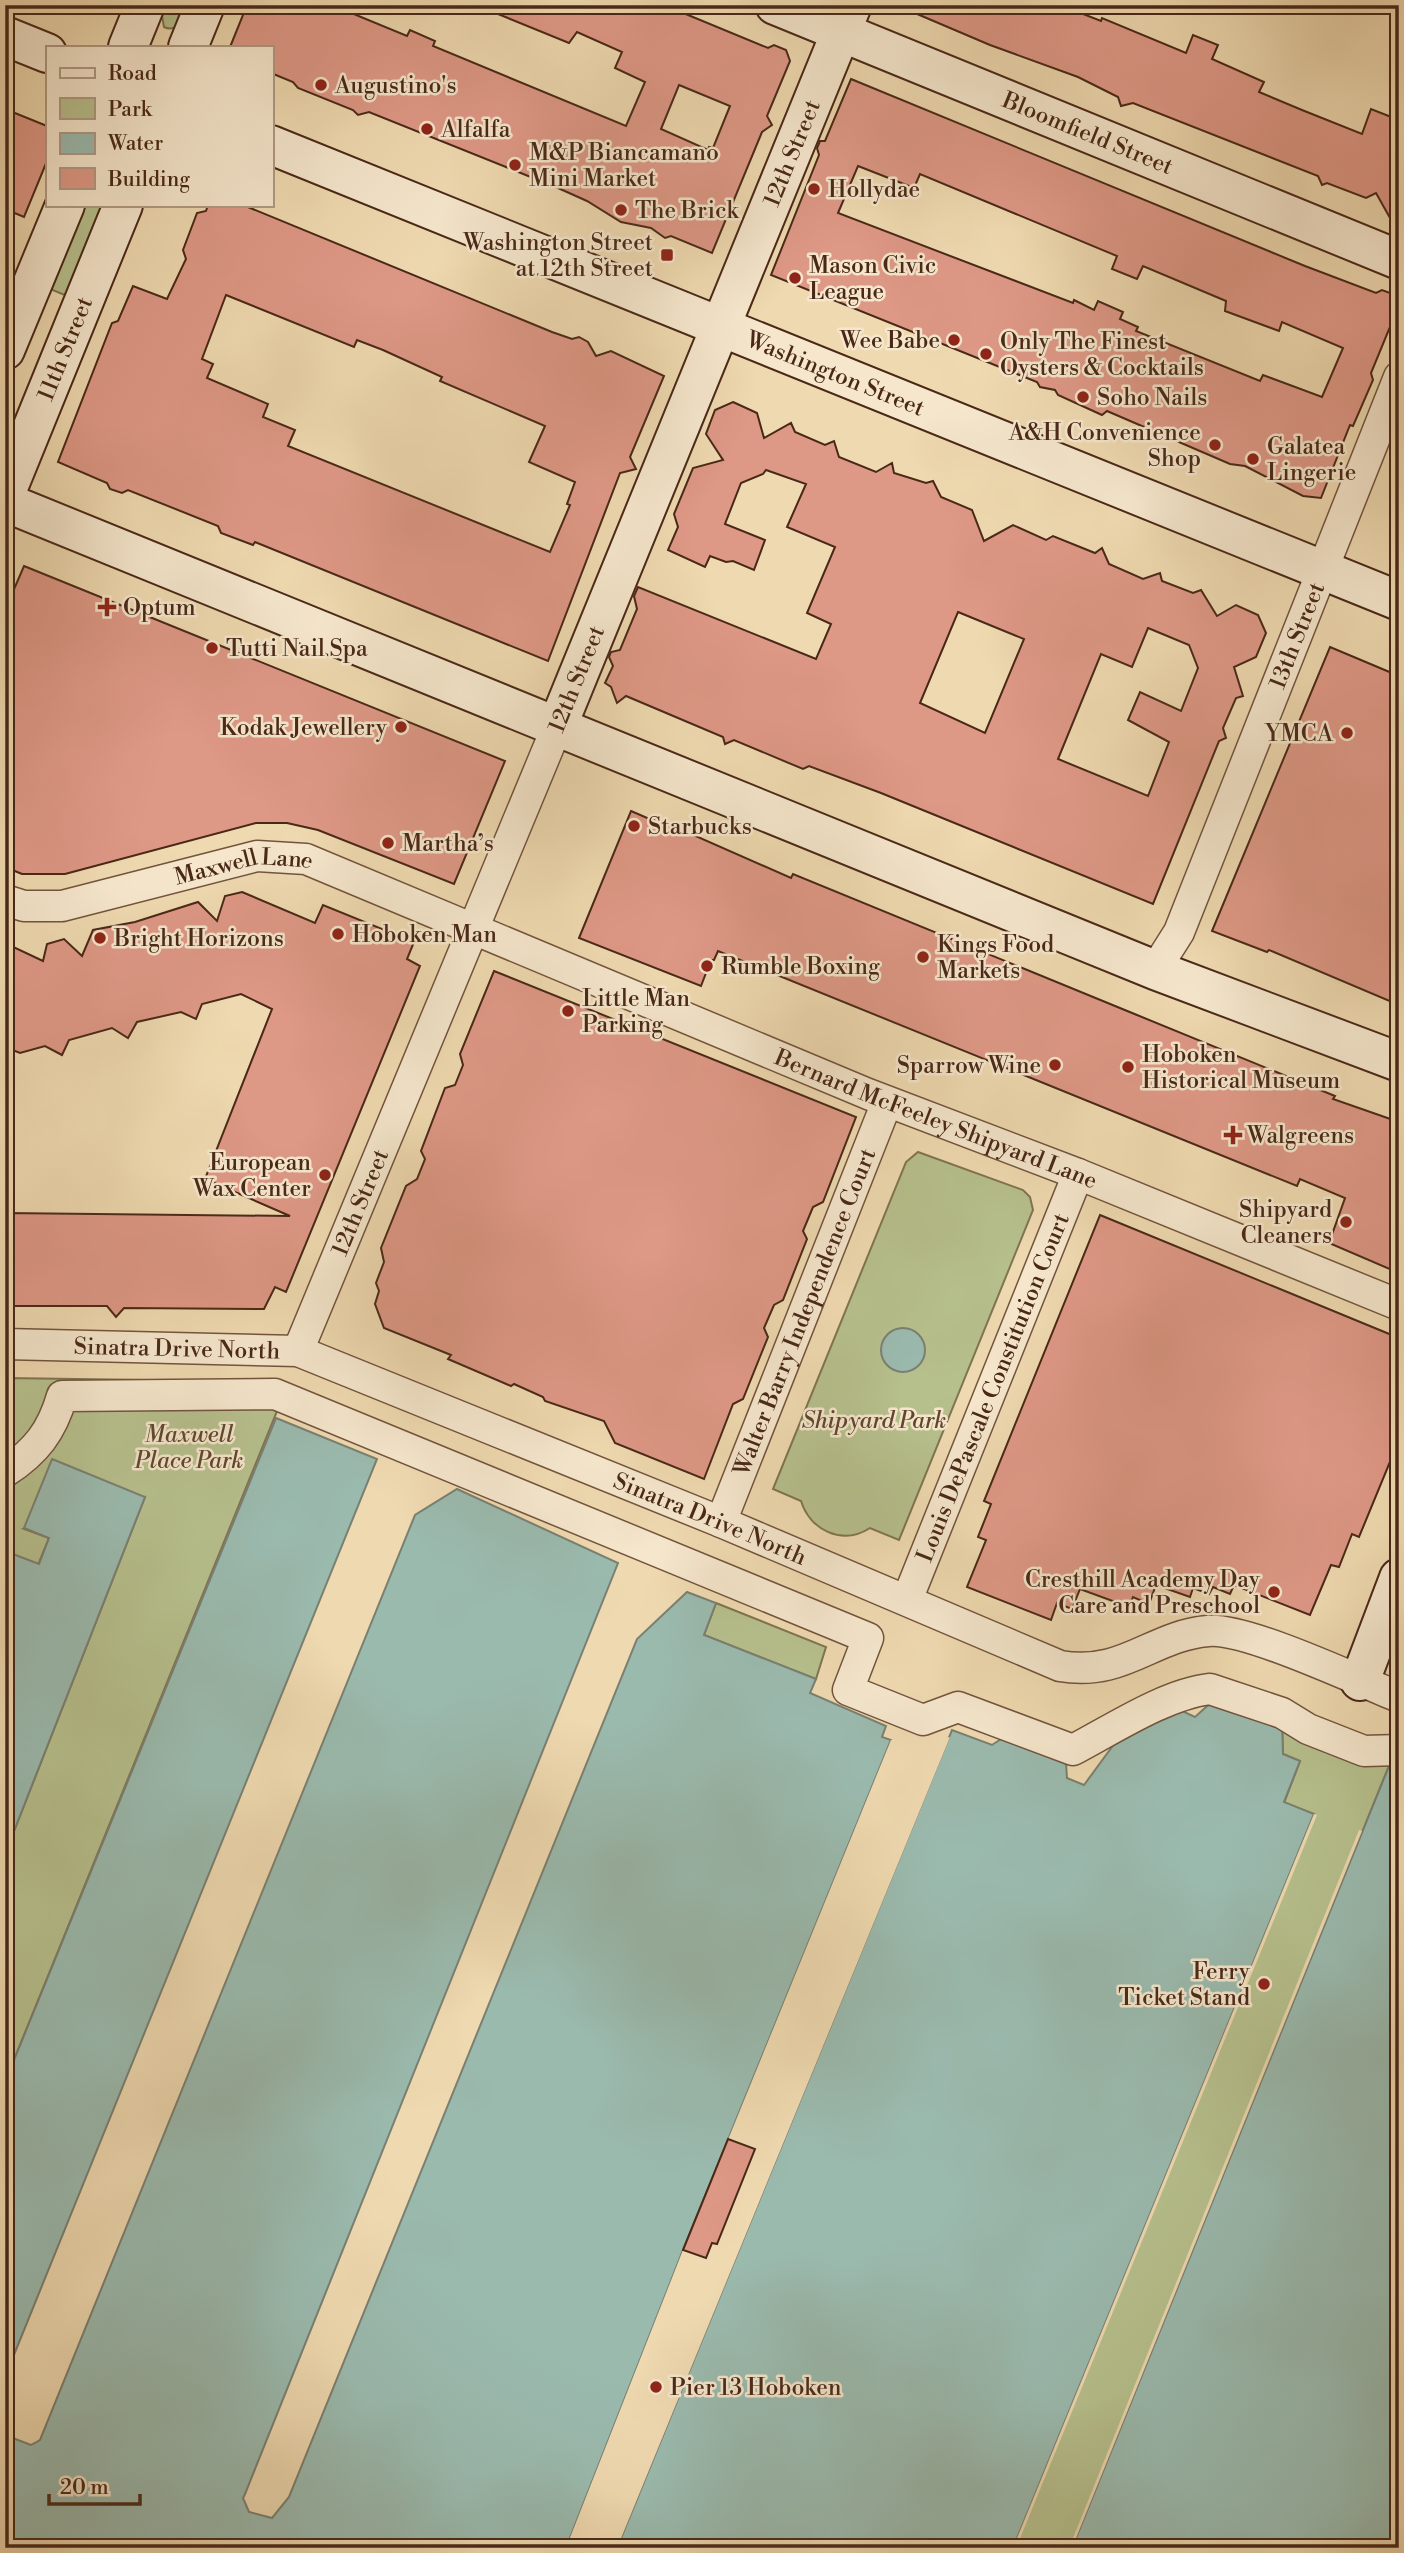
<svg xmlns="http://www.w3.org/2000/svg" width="1404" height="2553" viewBox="0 0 1404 2553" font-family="'Libre Bodoni',serif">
  <rect width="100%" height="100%" fill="#efd9b0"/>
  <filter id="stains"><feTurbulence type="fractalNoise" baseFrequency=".00286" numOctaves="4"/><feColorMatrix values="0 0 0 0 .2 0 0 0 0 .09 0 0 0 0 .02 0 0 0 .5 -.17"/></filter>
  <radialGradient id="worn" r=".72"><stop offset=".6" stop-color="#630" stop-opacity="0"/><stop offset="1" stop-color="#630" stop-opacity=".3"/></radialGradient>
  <g fill="#b6c08d" stroke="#807452" stroke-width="2">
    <path d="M166,5H191C184,16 178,34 164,27L162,16Z"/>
    <polygon points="82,205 109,205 72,298 50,289"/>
    <path d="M918,1152L1023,1190L1030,1197L1033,1210L899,1540L870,1528C842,1546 810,1530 801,1501L773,1489L906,1162Z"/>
    <polygon points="5,1378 219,1381 286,1389 5,2082 5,1854 145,1497 24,1529 49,1538 38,1565 5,1551"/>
    <polygon points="716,1603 826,1647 816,1679 704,1635"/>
    <polygon points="1282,1721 1389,1766 1072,2548 1013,2548 1314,1814 1284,1803 1300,1761 1283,1754"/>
  </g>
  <g fill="#9abaae" stroke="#7a8072" stroke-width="2">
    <circle cx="903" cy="1350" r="22"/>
    <polygon points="276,1418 377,1459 5,2377 5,2082"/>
    <polygon points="52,1459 145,1497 5,1854 5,1551 39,1564 49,1538 24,1528"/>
    <polygon points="457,1489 618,1563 245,2494 243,2498 249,2512 272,2518 289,2497 637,1639 687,1592 716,1603 704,1635 816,1679 810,1693 886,1726 882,1737 891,1740 683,2250 566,2548 5,2548 5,2435 31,2445 40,2440 415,1515"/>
    <polygon points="1217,1697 1282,1721 1283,1754 1300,1761 1284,1802 1314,1814 1013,2548 617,2548 952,1730 992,1745 1004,1737 1066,1762 1067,1778 1084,1785 1120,1736 1176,1708 1195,1717"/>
    <polygon points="1389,1766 1399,1770 1399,2548 1072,2548"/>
  </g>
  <g fill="#efd9b0">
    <polygon points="950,1737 617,2548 614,2548 946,1738"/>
    <polygon points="891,1740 894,1740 686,2251 570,2548 566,2548 683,2250"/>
    <polygon points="1314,1814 1317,1815 1016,2548 1013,2548"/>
    <polygon points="1359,1830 1362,1831 1072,2548 1069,2548"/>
  </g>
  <g fill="#de9886" stroke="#492817" stroke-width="2" fill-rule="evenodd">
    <path d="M247,5H332L407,36L410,30L435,41L433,46L626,126L645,82L615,68L622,52L577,32L569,43L476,5H664L768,48L774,45L786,50L790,61L767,116L772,125L762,132L712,253L671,236L665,238L651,228L621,222L587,201L558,188L369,112L358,115L353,110L298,88L293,82L271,73V47H230ZM679,85L730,106L713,148L709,147L708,150L661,129Z"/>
    <polygon points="896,5 1060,5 1101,21 1102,18 1186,53 1193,35 1218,45 1212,59 1264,82 1259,92 1302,110 1362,134 1371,109 1399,120 1399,234 1376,193 1366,198 1327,183 1322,185 1318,176 1133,103 1121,106 1118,97 1078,77 990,45"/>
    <path d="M851,79L1305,266L1376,293L1382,290L1393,294L1399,305L1371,373L1373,380L1353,426L1350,425L1321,498L1303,496L1245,466L1230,464L1107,411L1102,415L1058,395L1055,390L1040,387L1037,382L771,275L819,155L817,148L820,141H825ZM858,166L914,188L920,174L1117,256L1112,269L1137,279L1143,266L1226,301L1225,311L1279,331L1282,322L1343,348L1322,397L1263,375L1260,381L1136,331L1138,327L1120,319L1123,312L1098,301L1094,310L1074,300L1073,303L838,213Z"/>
    <polygon points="5,109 47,126 47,161 24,217 5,209"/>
    <path d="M208,205H243L552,332L572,339L579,337L588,342L596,356L611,351L664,376L630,457L636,469L620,473L548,661L255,542L253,545L221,533L218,526L128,490L122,493L110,489L107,483L58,462L112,323L118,321L133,286L167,299L186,259L183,250L197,213L206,211ZM226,295L354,347L357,340L383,350L442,377L440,381L545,426L529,462L575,482L567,504L570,505L550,552L288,446L295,430L263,417L268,404L207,378L213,364L202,359Z"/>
    <path d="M733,402L757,413L764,438L791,423L795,432L825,445L834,441L839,457L876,472L892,463L894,473L926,483L933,481L941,497L972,510L984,541L1013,525L1046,540L1053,536L1095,553L1102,548L1109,564L1143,579L1160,573L1162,581L1193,593L1201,590L1217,616L1236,605L1258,615L1266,633L1256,657L1234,667L1243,696L1236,698L1223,728L1226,738L1219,741L1153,904L881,793L809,766L803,769L734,740L725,744L723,737L626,696L617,703L611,687L605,683L613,666L609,657L611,652L620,650L637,609L634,596L638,587L816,659L831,624L807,613L835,547L787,527L806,484L766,470L763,474L741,483L725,524L765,540L754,570L733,561L726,562L710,556L705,567L668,550L678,527L674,514L693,468L723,460L706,434L715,410ZM958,612L1024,639L985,733L920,703ZM1148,628L1189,645L1198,668L1181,711L1140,692L1128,720L1169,742L1148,796L1058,759L1101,654L1132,667Z"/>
    <polygon points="24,566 505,761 454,884 318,830 287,823 256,823 65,874 22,874 5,867 5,610"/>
    <polygon points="1330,647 1399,676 1399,1005 1269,950 1267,952 1212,931"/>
    <polygon points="631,811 654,821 655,818 791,878 793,874 1137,1015 1335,1096 1333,1099 1399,1122 1399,1273 1329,1243 1345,1198 1300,1179 1297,1186 718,951 714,960 711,960 701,986 579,938"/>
    <polygon points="242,892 315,923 323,905 414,942 407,959 420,966 286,1292 275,1287 264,1309 124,1308 116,1317 107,1306 5,1306 5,1213 290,1216 205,1179 272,1009 241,994 202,1004 196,1019 181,1012 137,1022 128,1038 112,1028 69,1040 62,1055 45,1046 20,1053 5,1047 5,943 43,961 47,944 64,939 82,956 93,930 135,922 198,902 217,921 225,896"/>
    <polygon points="494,971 856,1117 823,1202 813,1207 803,1231 807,1239 783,1300 774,1305 764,1328 768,1337 743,1399 733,1404 704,1479 615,1443 604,1421 545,1401 543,1397 514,1384 511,1386 448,1359 451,1355 384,1328 375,1304 379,1291 376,1283 384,1262 381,1248 406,1186 417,1179 425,1159 421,1151 445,1088 455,1085 463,1065 460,1054"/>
    <polygon points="1100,1215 1399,1338 1399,1440 1359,1537 1352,1534 1339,1567 1331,1565 1310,1615 1234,1585 1230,1594 1213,1587 1209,1594 1193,1588 1190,1597 1156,1585 1149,1604 1133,1597 1129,1607 1080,1589 1072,1609 1057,1603 1051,1620 967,1587 986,1540 978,1537 991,1504 984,1501"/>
    <polygon points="728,2139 755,2149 717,2244 712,2243 706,2258 683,2250"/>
  </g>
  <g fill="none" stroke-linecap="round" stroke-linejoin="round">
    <defs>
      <g id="street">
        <path id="s1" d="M5,900L24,906H62L257,856L306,859L868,1094L1078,1174L1399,1305"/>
        <path id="s2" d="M1155,970L1179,932L1399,377"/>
        <path id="s3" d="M5,1344L298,1351L721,1522L1060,1666C1124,1677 1151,1636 1208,1631C1245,1627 1359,1681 1399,1697"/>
        <path id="s4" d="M298,1351L557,727"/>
        <path d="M5,1472C36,1452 52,1431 62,1396L275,1394L868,1638L848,1690L923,1720L958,1707L1073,1750C1113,1729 1166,1694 1210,1689L1282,1713L1308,1729L1364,1751L1399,1750"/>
        <path id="s5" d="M721,1522L887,1102"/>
        <path id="s6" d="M907,1600L1078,1174"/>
      </g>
      <g id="secondary">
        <path id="s7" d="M775,5L1399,260"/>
        <polyline points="5,36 47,53"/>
        <polyline points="128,47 145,5"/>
        <polyline points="188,47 205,5"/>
        <path id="s8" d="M271,145L1399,601"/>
        <polyline points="5,350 65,205"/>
        <path id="s9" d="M5,495L123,205"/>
        <polyline points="5,502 1155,970 1399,1062"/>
        <path id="s10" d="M557,727L852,5"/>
        <polyline points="1360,1681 1399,1578"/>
      </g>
    </defs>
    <use href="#street" stroke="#72543d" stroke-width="33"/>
    <use href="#secondary" stroke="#492817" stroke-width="42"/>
    <use href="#street" stroke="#f5e6cc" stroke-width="30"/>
    <use href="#secondary" stroke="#f5e6cc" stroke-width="38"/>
  </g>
  <g fill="#8f2418" stroke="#f5e6cc" stroke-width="2.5">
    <circle cx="321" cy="85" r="7"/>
    <circle cx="427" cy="129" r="7"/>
    <circle cx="515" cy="165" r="7"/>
    <circle cx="814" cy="189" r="7"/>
    <circle cx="621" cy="210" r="7"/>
    <rect x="660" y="248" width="14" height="14" rx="3.5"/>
    <circle cx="795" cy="278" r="7"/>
    <circle cx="954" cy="340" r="7"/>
    <circle cx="986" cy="354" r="7"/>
    <circle cx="1083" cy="397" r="7"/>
    <circle cx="1215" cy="445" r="7"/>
    <circle cx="1253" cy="459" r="7"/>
    <path d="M103.5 596.5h7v7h7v7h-7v7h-7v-7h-7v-7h7z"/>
    <circle cx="212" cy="648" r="7"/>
    <circle cx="401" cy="727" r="7"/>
    <circle cx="1347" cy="733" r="7"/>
    <circle cx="634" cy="826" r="7"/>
    <circle cx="388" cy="843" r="7"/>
    <circle cx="338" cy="934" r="7"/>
    <circle cx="100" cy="938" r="7"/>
    <circle cx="923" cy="957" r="7"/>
    <circle cx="707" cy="966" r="7"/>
    <circle cx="568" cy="1011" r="7"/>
    <circle cx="1055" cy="1065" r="7"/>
    <circle cx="1128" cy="1067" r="7"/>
    <path d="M1229.5 1124.5h7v7h7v7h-7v7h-7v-7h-7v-7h7z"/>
    <circle cx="325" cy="1175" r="7"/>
    <circle cx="1346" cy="1222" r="7"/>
    <circle cx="1274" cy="1592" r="7"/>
    <circle cx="1264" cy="1984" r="7"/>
    <circle cx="656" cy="2387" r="7"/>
  </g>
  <g text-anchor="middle" stroke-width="5" stroke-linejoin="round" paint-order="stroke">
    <g font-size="23" fill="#492817" stroke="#f5e6cc" text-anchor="start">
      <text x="335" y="93">Augustino's</text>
      <text x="441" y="137">Alfalfa</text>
      <text x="529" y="160">M&amp;P Biancamano<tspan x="529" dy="26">Mini Market</tspan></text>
      <text x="828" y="197">Hollydae</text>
      <text x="635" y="218">The Brick</text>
      <text x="653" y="250" text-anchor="end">Washington Street<tspan x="653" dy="26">at 12th Street</tspan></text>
      <text x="809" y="273">Mason Civic<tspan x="809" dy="26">League</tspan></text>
      <text x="940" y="348" text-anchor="end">Wee Babe</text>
      <text x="1000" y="349">Only The Finest<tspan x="1000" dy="26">Oysters &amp; Cocktails</tspan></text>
      <text x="1097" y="405">Soho Nails</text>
      <text x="1201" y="440" text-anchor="end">A&amp;H Convenience<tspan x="1201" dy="26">Shop</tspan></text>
      <text x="1267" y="454">Galatea<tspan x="1267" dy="26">Lingerie</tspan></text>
      <text x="123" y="615">Optum</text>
      <text x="226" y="656">Tutti Nail Spa</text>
      <text x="387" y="735" text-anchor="end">Kodak Jewellery</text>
      <text x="1333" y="741" text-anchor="end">YMCA</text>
      <text x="648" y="834">Starbucks</text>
      <text x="402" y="851">Martha’s</text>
      <text x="352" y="942">Hoboken Man</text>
      <text x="114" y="946">Bright Horizons</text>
      <text x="937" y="952">Kings Food<tspan x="937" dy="26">Markets</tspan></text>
      <text x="721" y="974">Rumble Boxing</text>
      <text x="582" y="1006">Little Man<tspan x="582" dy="26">Parking</tspan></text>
      <text x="1142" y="1062">Hoboken<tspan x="1142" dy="26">Historical Museum</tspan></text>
      <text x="1041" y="1073" text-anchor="end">Sparrow Wine</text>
      <text x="1247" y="1143">Walgreens</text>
      <text x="311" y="1170" text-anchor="end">European<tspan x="311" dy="26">Wax Center</tspan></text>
      <text x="1332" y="1217" text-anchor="end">Shipyard<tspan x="1332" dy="26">Cleaners</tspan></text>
      <text x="1260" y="1587" text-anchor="end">Cresthill Academy Day<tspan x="1260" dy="26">Care and Preschool</tspan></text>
      <text x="1250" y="1979" text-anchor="end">Ferry<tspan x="1250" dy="26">Ticket Stand</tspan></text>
      <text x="670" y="2395">Pier 13 Hoboken</text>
    </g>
    <g font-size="23" fill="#492817" stroke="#f5e6cc">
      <text dy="8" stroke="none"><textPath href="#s7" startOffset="338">Bloomfield Street</textPath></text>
      <text dy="8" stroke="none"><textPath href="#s10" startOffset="620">12th Street</textPath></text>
      <text dy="8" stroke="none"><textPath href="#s9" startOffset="158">11th Street</textPath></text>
      <text dy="8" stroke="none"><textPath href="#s8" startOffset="609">Washington Street</textPath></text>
      <text dy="8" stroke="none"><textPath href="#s2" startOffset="364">13th Street</textPath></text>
      <text transform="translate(576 679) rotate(-68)" y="8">12th Street</text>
      <text dy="8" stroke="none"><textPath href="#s1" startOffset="245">Maxwell Lane</textPath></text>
      <text dy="8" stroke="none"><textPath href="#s1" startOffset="990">Bernard McFeeley Shipyard Lane</textPath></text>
      <text dy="8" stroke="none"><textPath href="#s4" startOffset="161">12th Street</textPath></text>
      <text dy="8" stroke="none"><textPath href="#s5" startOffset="226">Walter Barry Independence Court</textPath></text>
      <text dy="8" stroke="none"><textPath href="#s3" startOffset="172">Sinatra Drive North</textPath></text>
      <text dy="8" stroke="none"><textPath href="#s6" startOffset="229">Louis DePascale Constitution Court</textPath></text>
      <text dy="8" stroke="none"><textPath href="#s3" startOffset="738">Sinatra Drive North</textPath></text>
    </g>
    <g font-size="23" font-style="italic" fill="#5f462f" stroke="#f5e6cc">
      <text x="874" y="1428">Shipyard Park</text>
      <text x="189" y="1442">Maxwell<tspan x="189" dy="26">Place Park</tspan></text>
    </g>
  </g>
  <rect width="1404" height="2553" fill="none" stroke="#efd9b0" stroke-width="28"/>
  <rect x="7" y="7" width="1390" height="2539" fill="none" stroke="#492817" stroke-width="3.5"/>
  <rect x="14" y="14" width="1376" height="2525" fill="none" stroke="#492817" stroke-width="2"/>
  <rect x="46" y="46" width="228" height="161" fill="#f5e6cc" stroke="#b09a84" stroke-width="2"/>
  <rect x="60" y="68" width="35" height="10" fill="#f5e6cc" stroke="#b09a84" stroke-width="2"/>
  <text x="108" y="80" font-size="21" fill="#492817">Road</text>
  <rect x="60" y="98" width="35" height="21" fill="#b6c08d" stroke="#b09a84" stroke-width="2"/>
  <text x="108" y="116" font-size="21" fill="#492817">Park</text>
  <rect x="60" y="133" width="35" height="21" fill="#9abaae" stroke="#b09a84" stroke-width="2"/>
  <text x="108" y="150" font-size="21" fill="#492817">Water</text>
  <rect x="60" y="168" width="35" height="21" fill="#de9886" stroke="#b09a84" stroke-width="2"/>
  <text x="108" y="186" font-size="21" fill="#492817">Building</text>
  <path d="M49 2494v10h91v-10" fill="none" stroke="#492817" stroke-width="3.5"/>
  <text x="60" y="2494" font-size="21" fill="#492817" stroke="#f5e6cc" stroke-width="5" paint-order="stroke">20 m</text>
  <rect width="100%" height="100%" filter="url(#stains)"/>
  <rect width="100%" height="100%" fill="url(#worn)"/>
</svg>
